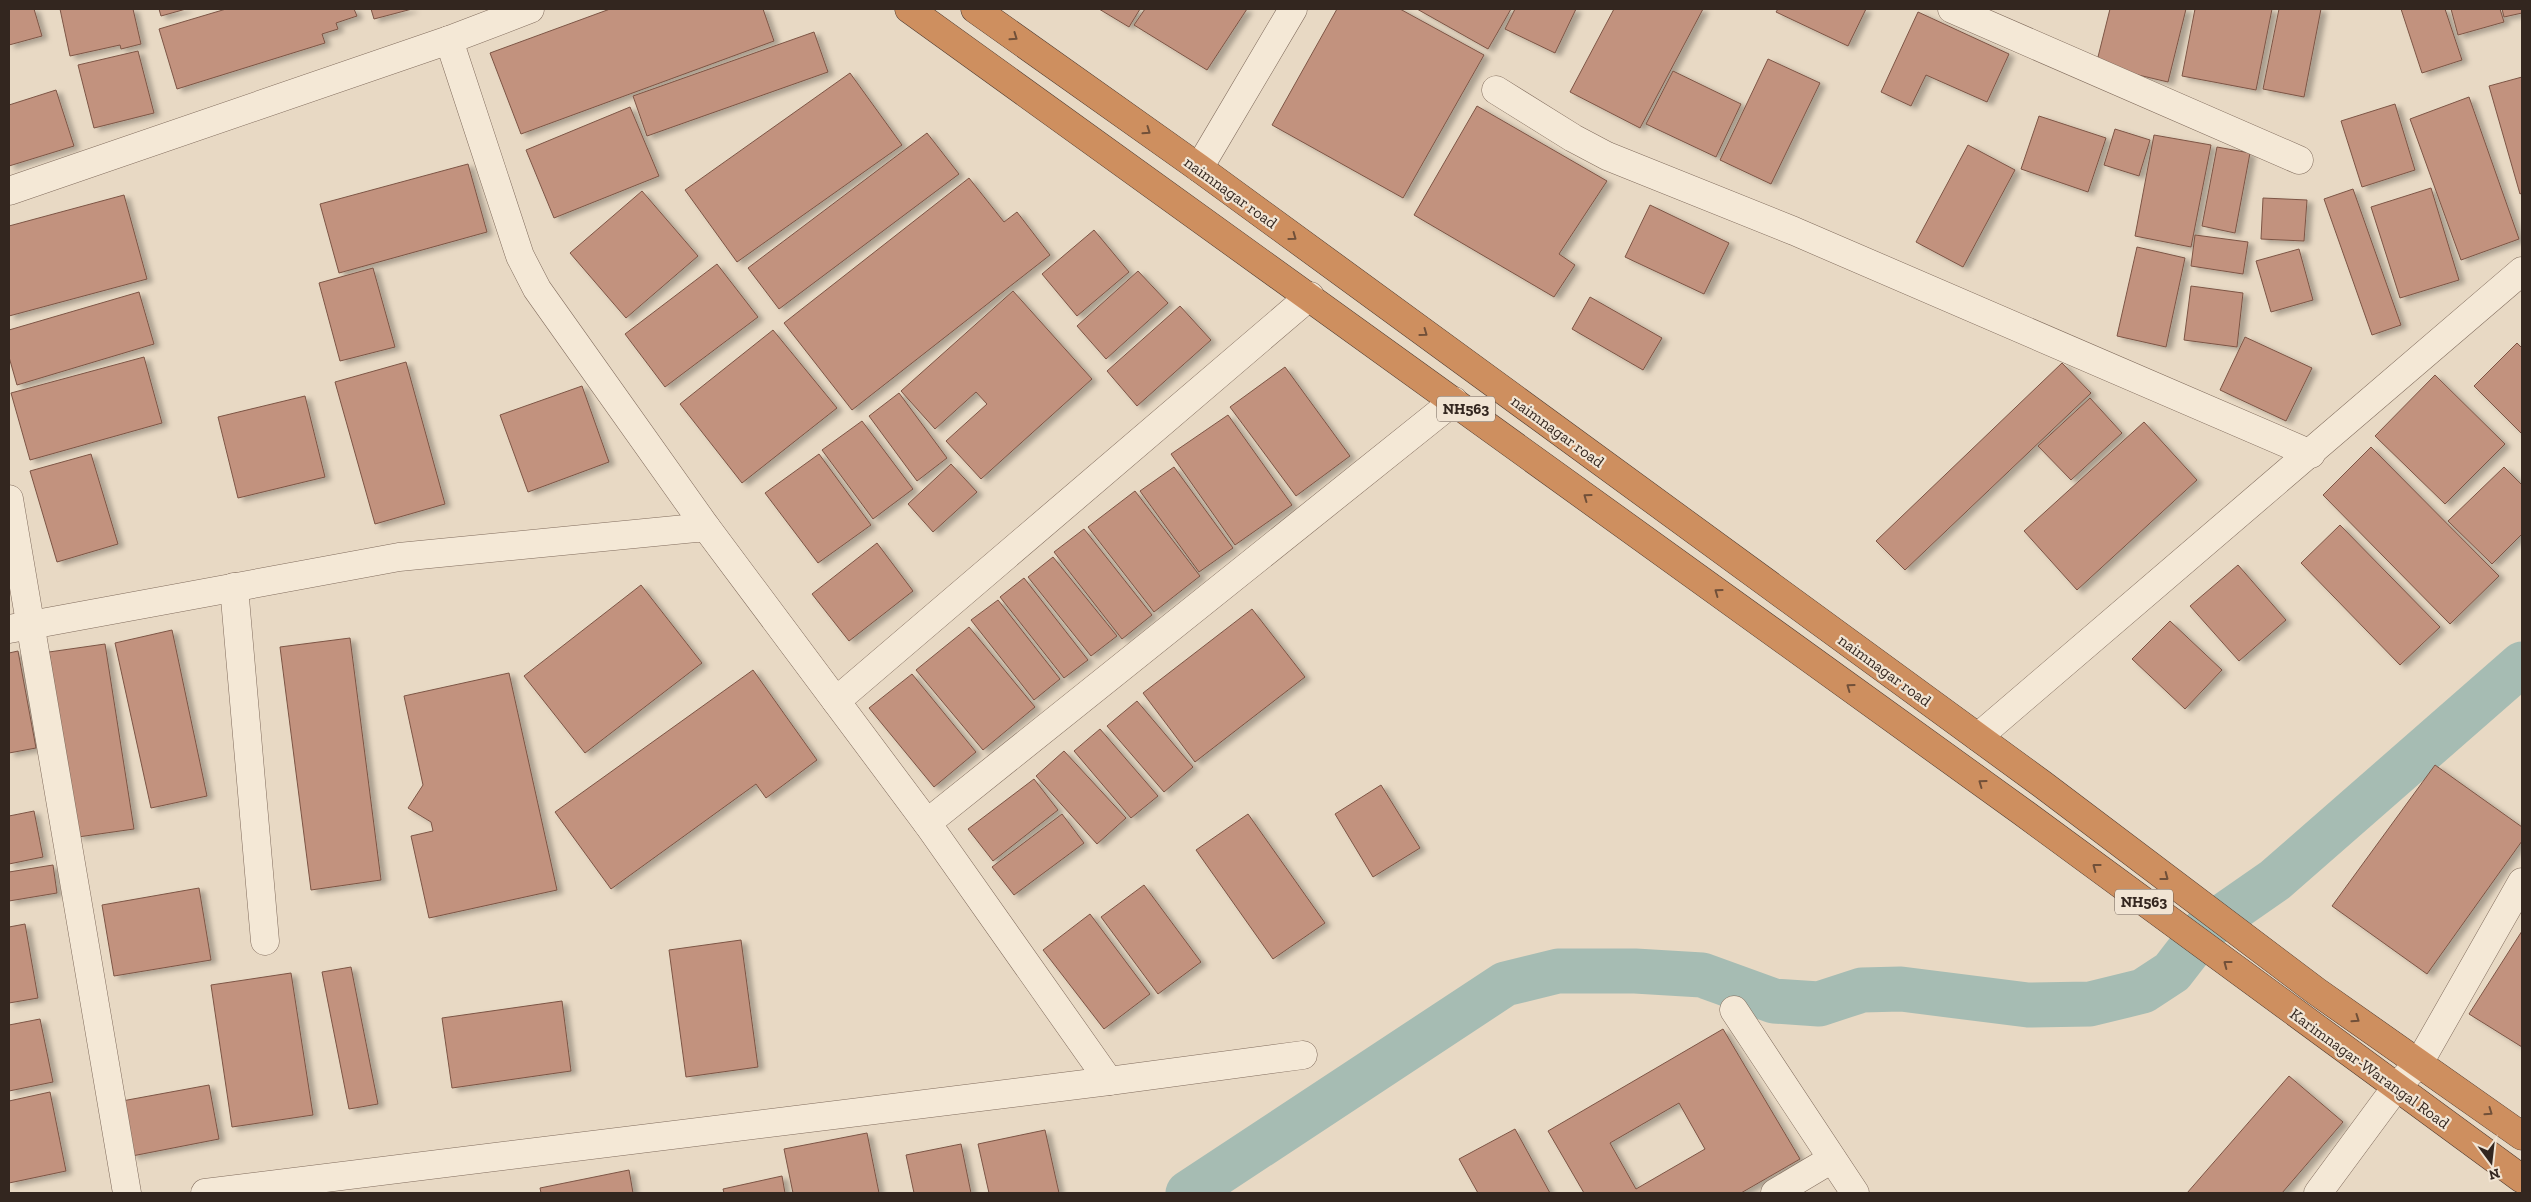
<svg xmlns="http://www.w3.org/2000/svg" width="2531" height="1202" viewBox="0 0 2531 1202" font-family="'Zilla Slab',serif">
  <defs>
    <filter id="shadow"><feDropShadow dx="5.5" dy="3" stdDeviation="2.5" flood-color="#0004"/></filter>
  </defs>
  <rect width="100%" height="100%" fill="#e8d9c4"/>
  <g fill="none" stroke-linecap="round" stroke-linejoin="round">
    <polyline stroke="#a6bcb3" stroke-width="45" points="1188,1193 1505,984 1558,971 1635,971 1702,975 1774,1001 1819,1004 1862,990 1901,989 2028,1005 2090,1004 2143,991 2172,972 2206,928 2275,880 2522,664"/>
  </g>
  <g fill="#c2927e" stroke="#7d5545" fill-rule="evenodd" filter="url(#shadow)">
    <polygon points="9,9 34,9 42,36 9,45"/>
    <polygon points="60,9 133,9 141,44 121,49 120,45 70,56"/>
    <polygon points="159,9 186,9 161,16"/>
    <polygon points="226,9 354,9 357,16 336,23 338,29 322,34 325,43 177,89 159,29"/>
    <polygon points="371,9 412,9 374,19"/>
    <polygon points="610,9 763,9 774,41 521,134 490,53"/>
    <polygon points="1099,9 1140,9 1129,27"/>
    <polygon points="1145,9 1247,9 1207,70 1134,25"/>
    <polygon points="1337,9 1400,9 1484,55 1403,198 1272,125"/>
    <polygon points="1417,9 1511,9 1488,49"/>
    <polygon points="1515,9 1576,9 1555,53 1505,29"/>
    <polygon points="1614,9 1703,9 1640,128 1570,92"/>
    <polygon points="1778,9 1866,9 1848,46 1776,12"/>
    <polygon points="2110,9 2186,9 2168,82 2096,65"/>
    <polygon points="2195,9 2272,9 2256,90 2182,76"/>
    <polygon points="2279,9 2321,9 2304,97 2263,89"/>
    <polygon points="2401,9 2445,9 2462,60 2422,73"/>
    <polygon points="2451,9 2500,9 2504,22 2458,35"/>
    <polygon points="2502,9 2522,9 2522,13 2504,17"/>
    <polygon points="1918,12 2009,54 1987,102 1926,75 1911,106 1881,92"/>
    <polygon points="814,32 828,72 647,136 633,96"/>
    <polygon points="138,51 154,113 94,128 78,65"/>
    <polygon points="1768,59 1820,83 1771,184 1720,160"/>
    <polygon points="1673,71 1741,104 1716,157 1646,124"/>
    <polygon points="850,73 902,145 737,262 685,190"/>
    <polygon points="2522,77 2522,193 2520,194 2489,86"/>
    <polygon points="56,90 74,146 9,166 9,105"/>
    <polygon points="2469,97 2519,239 2461,260 2410,119"/>
    <polygon points="2395,104 2415,170 2362,187 2341,121"/>
    <polygon points="1477,106 1607,181 1559,254 1575,265 1554,297 1414,215"/>
    <polygon points="630,107 659,176 554,218 526,150"/>
    <polygon points="2039,116 2106,138 2088,192 2021,169"/>
    <polygon points="2115,129 2150,140 2139,176 2104,165"/>
    <polygon points="927,133 959,174 779,309 748,268"/>
    <polygon points="2154,135 2211,145 2191,247 2135,236"/>
    <polygon points="1968,145 2015,170 1963,267 1916,242"/>
    <polygon points="2217,147 2250,153 2235,233 2202,226"/>
    <polygon points="468,164 487,232 339,273 320,204"/>
    <polygon points="969,178 1004,222 1017,212 1050,255 852,410 784,323"/>
    <polygon points="2431,188 2459,280 2400,298 2371,207"/>
    <polygon points="2353,189 2401,325 2372,335 2324,199"/>
    <polygon points="642,191 698,256 626,318 570,253"/>
    <polygon points="124,195 147,279 9,316 9,226"/>
    <polygon points="2263,198 2307,200 2304,241 2261,239"/>
    <polygon points="1650,205 1729,243 1704,294 1625,257"/>
    <polygon points="1094,230 1129,272 1077,316 1042,274"/>
    <polygon points="2195,235 2248,242 2243,274 2191,266"/>
    <polygon points="2137,247 2185,258 2166,347 2117,336"/>
    <polygon points="2299,249 2313,300 2271,312 2256,261"/>
    <polygon points="717,264 758,317 665,387 625,334"/>
    <polygon points="373,268 395,347 340,361 319,283"/>
    <polygon points="1138,271 1168,303 1106,359 1077,326"/>
    <polygon points="2191,286 2243,293 2237,347 2184,340"/>
    <polygon points="1013,291 1092,379 981,479 946,441 987,404 976,392 935,429 901,391"/>
    <polygon points="139,292 154,344 17,385 9,357 9,330"/>
    <polygon points="1590,297 1662,338 1643,370 1572,329"/>
    <polygon points="1180,306 1211,340 1137,406 1107,371"/>
    <polygon points="773,330 837,408 742,483 680,404"/>
    <polygon points="2245,337 2312,368 2286,421 2220,390"/>
    <polygon points="2517,343 2522,348 2522,434 2474,386"/>
    <polygon points="144,357 162,423 30,460 11,393"/>
    <polygon points="406,362 445,504 375,524 335,382"/>
    <polygon points="2062,363 2091,393 1905,570 1876,541"/>
    <polygon points="1285,367 1350,456 1296,496 1230,407"/>
    <polygon points="2435,375 2505,444 2445,504 2375,436"/>
    <polygon points="582,386 609,462 528,492 500,415"/>
    <polygon points="899,393 947,458 917,481 869,416"/>
    <polygon points="305,396 325,477 238,498 218,417"/>
    <polygon points="2090,398 2122,433 2071,480 2038,446"/>
    <polygon points="1228,415 1292,505 1235,545 1171,454"/>
    <polygon points="862,421 913,489 873,519 822,450"/>
    <polygon points="2144,422 2197,480 2077,590 2024,531"/>
    <polygon points="2371,447 2499,576 2450,624 2323,495"/>
    <polygon points="91,454 118,544 57,562 30,471"/>
    <polygon points="819,454 871,525 818,563 765,493"/>
    <polygon points="951,464 977,492 933,532 908,504"/>
    <polygon points="1174,467 1233,548 1199,572 1140,491"/>
    <polygon points="2504,467 2522,485 2522,534 2492,564 2448,521"/>
    <polygon points="1135,491 1200,576 1154,612 1088,527"/>
    <polygon points="2340,525 2440,627 2400,665 2301,563"/>
    <polygon points="1084,529 1152,615 1122,639 1054,552"/>
    <polygon points="877,543 913,591 849,641 812,594"/>
    <polygon points="1053,557 1117,636 1091,656 1028,577"/>
    <polygon points="2238,565 2286,620 2239,661 2190,606"/>
    <polygon points="1024,578 1088,660 1064,678 1000,597"/>
    <polygon points="641,585 702,663 585,753 524,676"/>
    <polygon points="998,600 1060,679 1034,700 971,620"/>
    <polygon points="1252,609 1305,677 1195,762 1143,693"/>
    <polygon points="2170,621 2222,670 2185,709 2132,659"/>
    <polygon points="969,627 1035,707 983,750 916,670"/>
    <polygon points="172,630 207,796 151,808 115,643"/>
    <polygon points="350,638 381,880 311,890 280,647"/>
    <polygon points="105,644 134,829 78,837 49,652"/>
    <polygon points="18,651 36,748 9,753 9,653"/>
    <polygon points="753,670 817,760 766,798 756,784 611,889 555,812"/>
    <polygon points="509,673 557,890 429,918 411,836 433,831 431,822 408,808 423,785 404,696"/>
    <polygon points="912,674 976,752 934,787 869,708"/>
    <polygon points="1137,701 1193,767 1164,792 1107,726"/>
    <polygon points="1100,729 1158,796 1131,818 1074,751"/>
    <polygon points="1064,751 1126,818 1097,844 1036,776"/>
    <polygon points="2435,765 2522,827 2522,841 2427,974 2332,906"/>
    <polygon points="1034,779 1058,810 993,861 968,829"/>
    <polygon points="1381,785 1420,848 1373,877 1335,814"/>
    <polygon points="34,811 43,857 9,864 9,816"/>
    <polygon points="1062,814 1084,843 1014,895 992,867"/>
    <polygon points="1248,814 1325,923 1273,959 1196,850"/>
    <polygon points="53,865 57,893 9,901 9,872"/>
    <polygon points="1144,885 1201,962 1158,994 1101,917"/>
    <polygon points="199,888 211,960 114,976 102,905"/>
    <polygon points="1090,914 1150,994 1104,1029 1043,950"/>
    <polygon points="25,924 38,998 9,1003 9,927"/>
    <polygon points="2522,931 2522,1047 2469,1014"/>
    <polygon points="741,940 758,1067 686,1077 669,950"/>
    <polygon points="351,967 378,1104 349,1109 322,972"/>
    <polygon points="291,973 313,1115 232,1127 211,985"/>
    <polygon points="562,1001 571,1071 452,1088 442,1018"/>
    <polygon points="40,1019 53,1082 9,1091 9,1025"/>
    <path d="M1723,1029L1800,1159L1741,1193H1584L1548,1131ZM1679,1103L1705,1149L1636,1189L1610,1143Z"/>
    <polygon points="2289,1076 2343,1122 2282,1193 2187,1193"/>
    <polygon points="209,1085 219,1139 132,1156 122,1101"/>
    <polygon points="50,1092 66,1171 9,1183 9,1101"/>
    <polygon points="1515,1129 1550,1193 1478,1193 1459,1159"/>
    <polygon points="1045,1130 1059,1193 989,1193 978,1144"/>
    <polygon points="867,1133 879,1193 793,1193 784,1149"/>
    <polygon points="961,1144 971,1193 914,1193 906,1155"/>
    <polygon points="629,1170 633,1193 541,1193 540,1188"/>
    <polygon points="782,1176 785,1193 724,1193 723,1189"/>
  </g>
  <g fill="none" stroke-linecap="round" stroke-linejoin="round">
    <defs>
      <g id="minor">
        <polyline points="1952,9 2299,160"/>
        <polyline points="449,40 520,256 537,289 706,527"/>
        <polyline points="1496,90 1573,138 1607,156 1794,231 2311,454"/>
        <polyline points="1199,168 1293,9"/>
        <polyline points="9,191 449,40 530,9"/>
        <polyline points="9,499 127,1193"/>
        <polyline points="234,587 265,941"/>
        <polyline points="9,629 399,557 706,527 927,823"/>
        <polyline points="836,701 1310,296"/>
        <polyline points="1978,737 2522,271"/>
        <polyline points="1734,1010 1855,1193"/>
        <polyline points="1109,1081 927,823 1454,401"/>
        <polyline points="205,1193 1109,1081 1303,1055"/>
        <polyline points="1775,1193 1832,1159"/>
        <polyline points="2318,1193 2397,1086 2419,1063 2522,882"/>
      </g>
      <g id="highway">
        <polyline points="909,9 2021,811 2522,1179"/>
        <polyline points="975,9 1199,168 2042,784 2316,991 2522,1136"/>
      </g>
    </defs>
    <use href="#minor" stroke="#816c5d" stroke-width="29"/>
    <use href="#highway" stroke="#4f3b30" stroke-width="29"/>
    <use href="#minor" stroke="#f4e8d6" stroke-width="28"/>
    <use href="#highway" stroke="#ce8f5f" stroke-width="28"/>
  </g>
  <defs><path id="oneway-chevron" d="M-2-3.5L2.5 0L-2 3.5" fill="none" stroke-width="1.6" stroke-linecap="round" stroke-linejoin="round" transform="scale(1.25)"/></defs>
  <g stroke="#715039">
    <use href="#oneway-chevron" transform="translate(1014 37) rotate(35)"/>
    <use href="#oneway-chevron" transform="translate(1147 131) rotate(35)"/>
    <use href="#oneway-chevron" transform="translate(1293 237) rotate(36)"/>
    <use href="#oneway-chevron" transform="translate(1424 333) rotate(36)"/>
    <use href="#oneway-chevron" transform="translate(1587 497) rotate(-144)"/>
    <use href="#oneway-chevron" transform="translate(1718 592) rotate(-144)"/>
    <use href="#oneway-chevron" transform="translate(1850 687) rotate(-144)"/>
    <use href="#oneway-chevron" transform="translate(1982 783) rotate(-144)"/>
    <use href="#oneway-chevron" transform="translate(2096 867) rotate(-143)"/>
    <use href="#oneway-chevron" transform="translate(2165 877) rotate(37)"/>
    <use href="#oneway-chevron" transform="translate(2227 964) rotate(-143)"/>
    <use href="#oneway-chevron" transform="translate(2356 1019) rotate(35)"/>
    <use href="#oneway-chevron" transform="translate(2489 1112) rotate(35)"/>
  </g>
  <g text-anchor="middle" stroke-width="4.5" stroke-linejoin="round" paint-order="stroke">
    <g fill="#f1e4d3" stroke="#6c5f55" stroke-width="1">
      <rect x="1437" y="396.5" width="58" height="25" rx="4"/>
      <rect x="2115" y="889.5" width="58" height="25" rx="4"/>
    </g>
    <g font-size="15" font-weight="bold" fill="#33261f">
      <text x="1466" y="414">NH563</text>
      <text x="2144" y="907">NH563</text>
    </g>
    <g font-size="16" fill="#33261f" stroke="#f1e4d3">
      <text transform="translate(1231 192) rotate(36)" y="6">naimnagar road</text>
      <text transform="translate(1558 431) rotate(36)" y="6">naimnagar road</text>
      <text transform="translate(1885 670) rotate(36)" y="6">naimnagar road</text>
      <text transform="translate(2370 1068) rotate(36)" y="6">Karimnagar-Warangal Road</text>
    </g>
  </g>
  <rect width="2531" height="1202" fill="none" stroke="#33261f" stroke-width="20"/>
  <g transform="translate(2491 1162) rotate(165)" stroke="#f1e4d3" stroke-width="4" paint-order="stroke">
  <path d="M0-4L9 19L0 12L-9 19Z" fill="#33261f"/>
  <text y="-8" font-size="14" font-weight="bold" text-anchor="middle" fill="#33261f">N</text>
  </g>
</svg>
